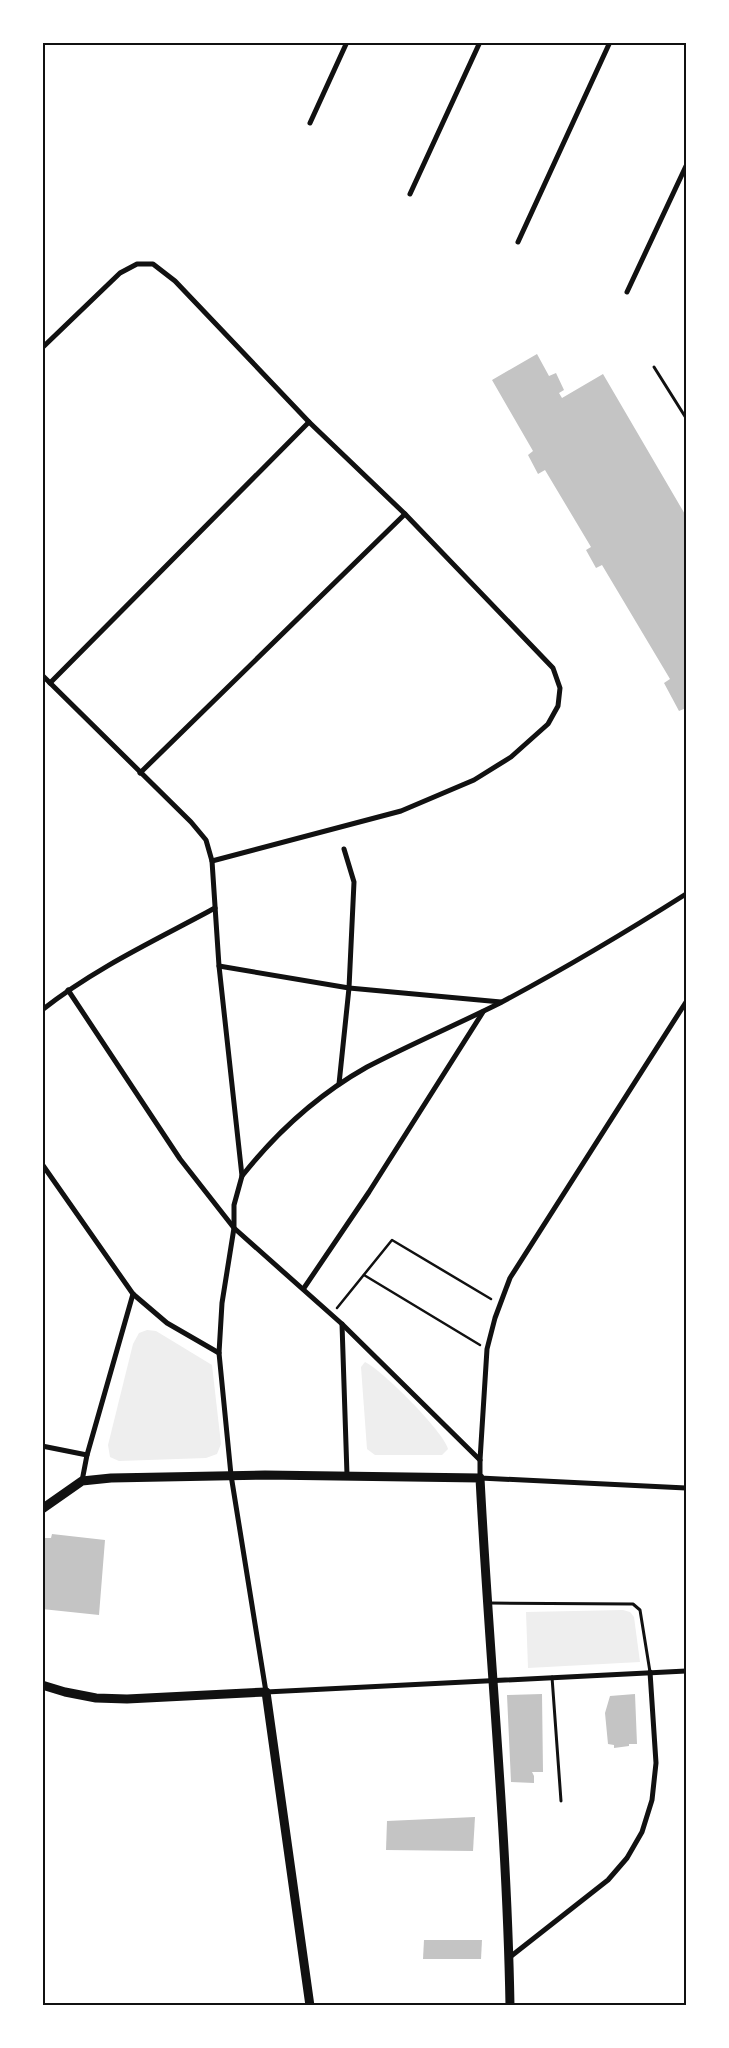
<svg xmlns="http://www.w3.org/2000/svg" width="729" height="2048" viewBox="0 0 729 2048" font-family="Mulish,sans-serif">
  <rect width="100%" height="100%" fill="#fff"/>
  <g fill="#eee">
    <polygon points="147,1330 156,1331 212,1365 221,1444 217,1454 206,1458 119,1461 110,1457 108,1445 133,1344 139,1333"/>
    <path d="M365,1362C383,1371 443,1431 448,1449L442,1455H375L367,1449L361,1367Z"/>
    <polygon points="623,1610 630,1612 634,1617 640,1662 528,1668 526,1612"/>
  </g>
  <g fill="#c4c4c4">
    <polygon points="537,354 549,376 556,373 564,390 559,393 562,398 603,374 686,516 686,708 679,711 664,683 670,679 602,565 596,568 586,550 591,547 545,470 538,474 528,455 533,451 492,380"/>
    <polygon points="52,1534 105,1540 99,1615 42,1609 42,1538 51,1538"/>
    <polygon points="542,1694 543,1772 532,1772 534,1776 534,1783 511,1782 507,1695"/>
    <polygon points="635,1694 637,1744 629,1744 629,1746 614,1748 614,1745 608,1744 605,1713 610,1696"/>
    <polygon points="475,1817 473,1851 386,1850 387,1821"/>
    <polygon points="424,1940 482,1940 481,1959 423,1959"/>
  </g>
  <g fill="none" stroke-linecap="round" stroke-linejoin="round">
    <g stroke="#111" stroke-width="2.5">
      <polyline points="364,1275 480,1345"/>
      <polyline points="337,1308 392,1240 491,1299"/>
    </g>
    <g stroke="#111" stroke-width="3">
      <polyline points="654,367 686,418"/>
      <polyline points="490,1603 633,1604 640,1610 650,1672"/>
      <polyline points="552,1677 561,1801"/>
    </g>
    <g stroke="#111" stroke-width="5">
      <polyline points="310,123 347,42"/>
      <polyline points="410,194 480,42"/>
      <polyline points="518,242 610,42"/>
      <polyline points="627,292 686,166"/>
      <polyline points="42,348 120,273 137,264 153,264 175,281 309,422 405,514 553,668 560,688 558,706 548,724 511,757 474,780 401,811 212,861"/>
      <polyline points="42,675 191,822 206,840 212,861 219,966 242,1176 234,1205 234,1228 222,1303 219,1353 231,1475 266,1692 686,1671"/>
      <polyline points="50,683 309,422"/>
      <polyline points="140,773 405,514"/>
      <polyline points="219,966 349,988 501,1002"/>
      <polyline points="68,990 180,1159 234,1228 342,1324 480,1460"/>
      <polyline points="686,1002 510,1278 495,1318 487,1349 480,1460 480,1478 686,1488"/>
      <path d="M42,1010C95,968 156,940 215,908"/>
      <polyline points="339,1084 349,988 354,882 344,849"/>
      <polyline points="42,1164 133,1294 167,1323 219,1353"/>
      <path d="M242,1176C276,1133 319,1094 367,1067C411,1044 456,1025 500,1003C564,969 626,932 686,894"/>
      <polyline points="304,1288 369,1192 483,1012"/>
      <polyline points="342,1324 347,1475"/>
      <polyline points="42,1446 87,1455"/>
      <polyline points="82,1481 87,1455 133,1294"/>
      <polyline points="510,1957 608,1880 627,1858 642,1832 652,1800 656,1763 650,1672"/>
    </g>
    <g stroke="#111" stroke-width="9">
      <path d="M42,1509L82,1481L111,1478L265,1475L480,1478C489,1654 507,1830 510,2006"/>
      <polyline points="42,1685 65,1692 96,1698 127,1699 266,1692 310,2006"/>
    </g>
  </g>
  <rect width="729" height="2048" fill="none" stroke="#ffffff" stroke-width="88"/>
  <rect x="44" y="44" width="641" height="1960" fill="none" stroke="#111" stroke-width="2"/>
</svg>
